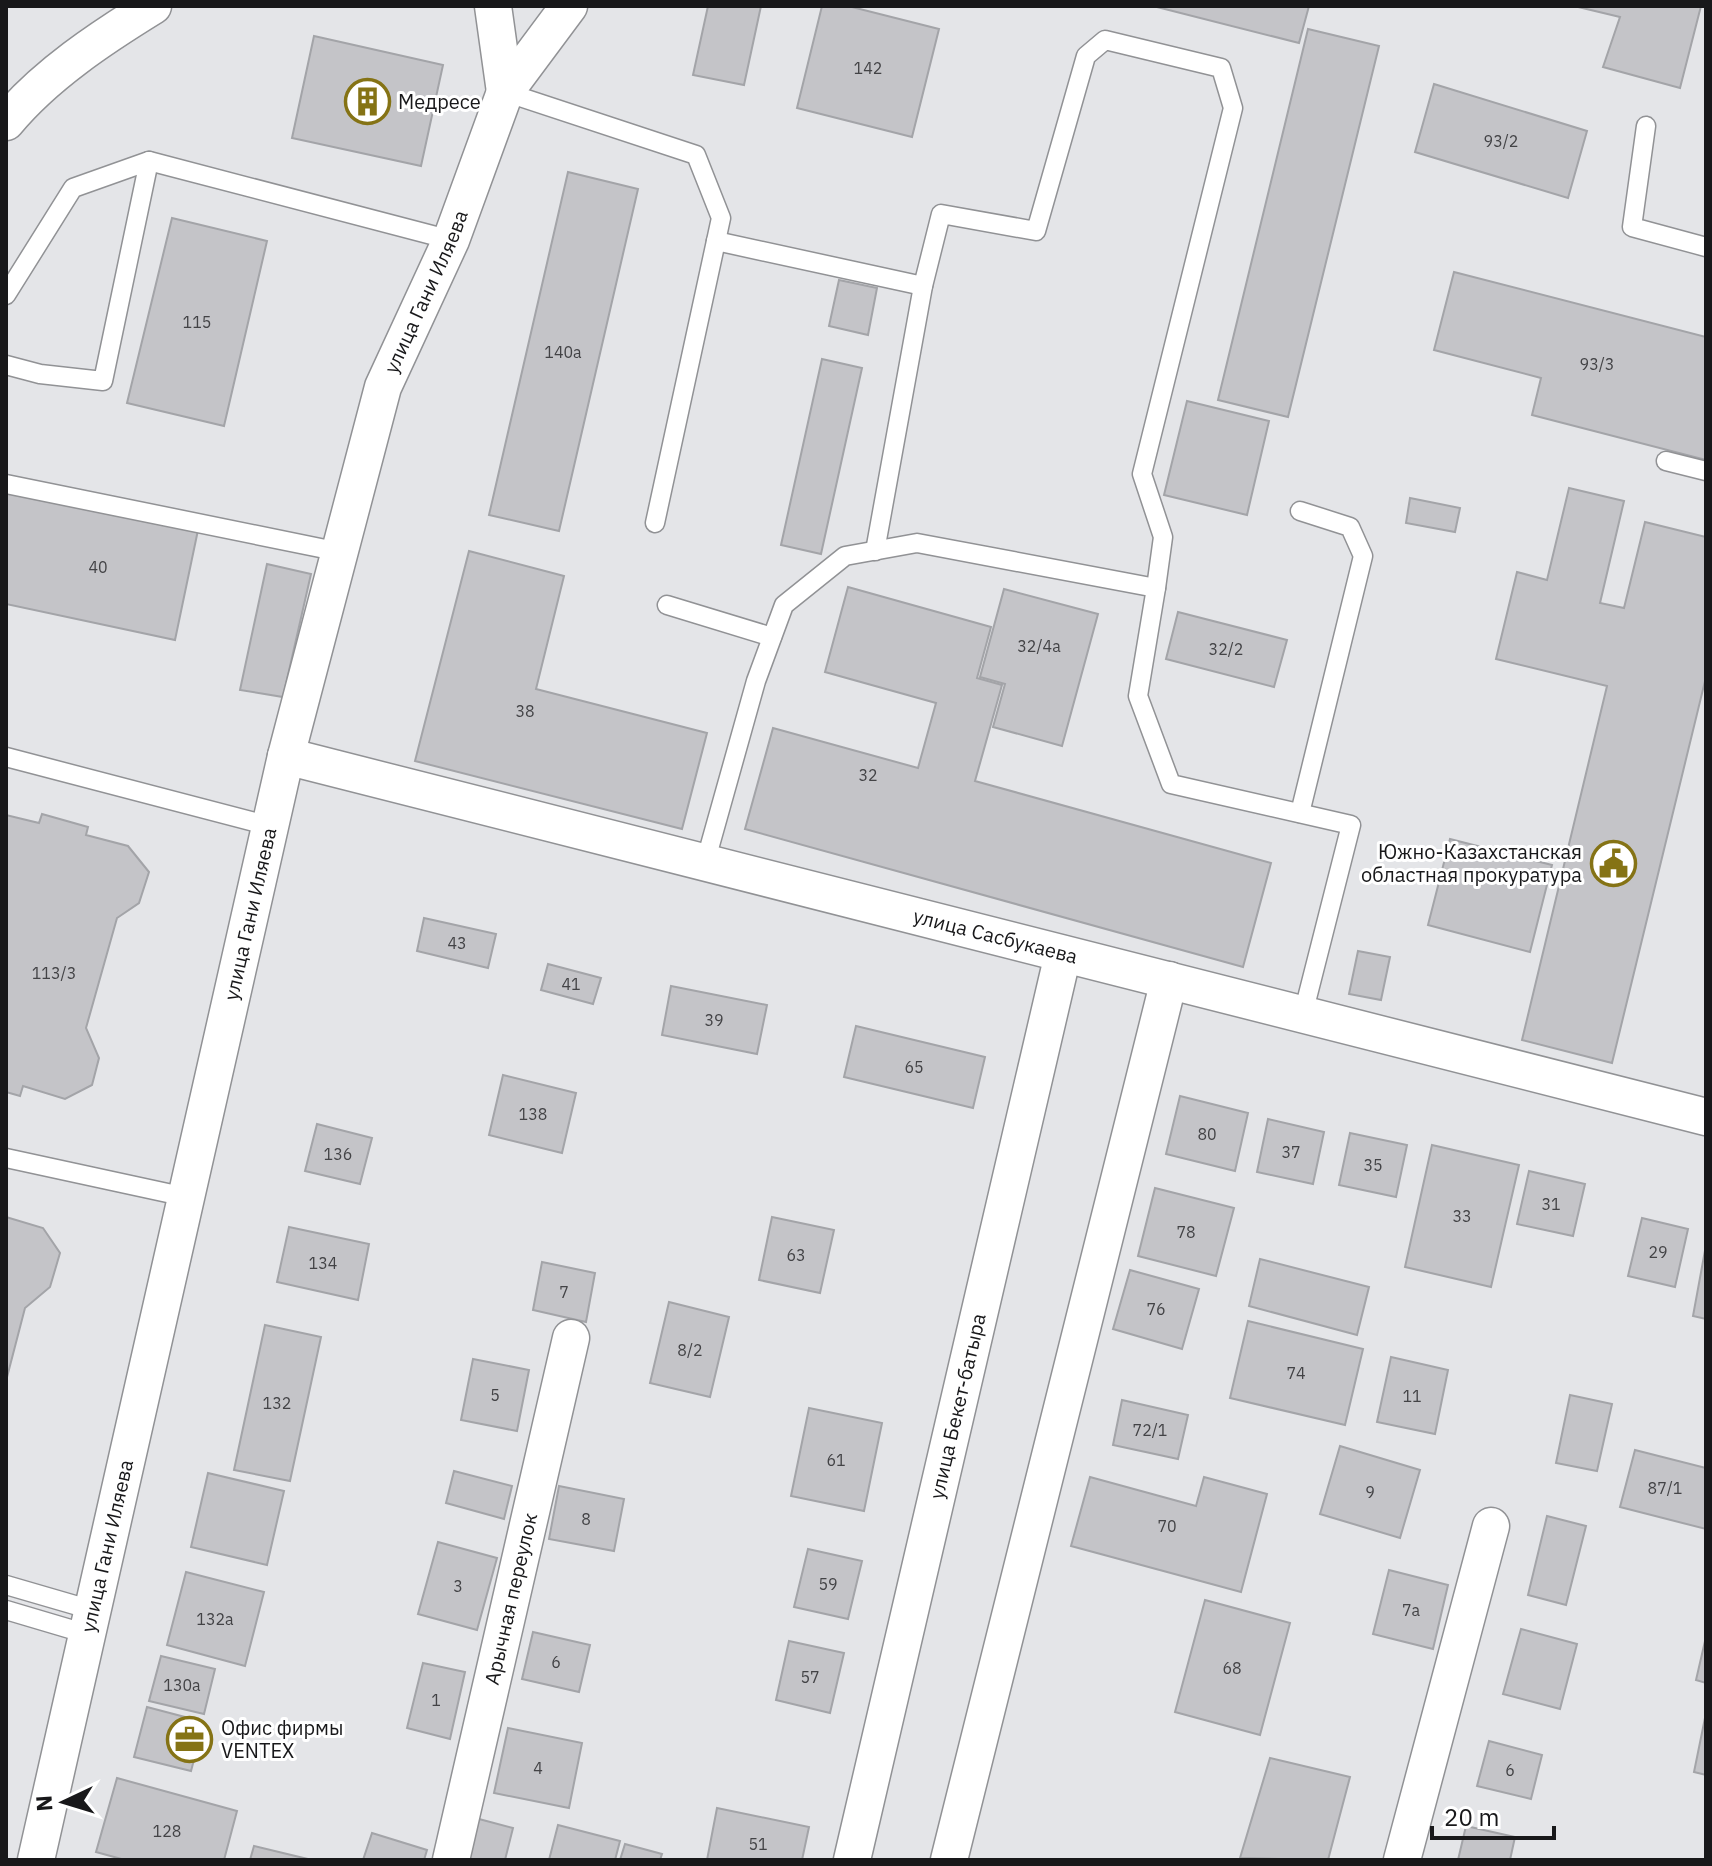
<svg xmlns="http://www.w3.org/2000/svg" width="1712" height="1866" viewBox="0 0 1712 1866" font-family="'IBM Plex Sans',sans-serif">
  <rect width="100%" height="100%" fill="#e4e5e8"/>
  <g fill="#c4c4c8" stroke="#a3a4a8" stroke-width="2">
    <polygon points="708,6 761,6 744,85 693,75"/>
    <polygon points="822,6 848,6 939,29 912,137 797,108"/>
    <polygon points="1153,6 1309,6 1299,43"/>
    <polygon points="1574,6 1701,6 1680,88 1603,67 1620,17"/>
    <polygon points="1308,29 1379,46 1288,417 1218,400"/>
    <polygon points="314,36 443,65 421,166 292,138"/>
    <polygon points="1434,84 1587,131 1568,198 1415,152"/>
    <polygon points="568,172 638,189 559,531 489,515"/>
    <polygon points="172,218 267,241 224,426 127,403"/>
    <polygon points="1454,272 1706,337 1706,460 1532,415 1541,378 1434,350"/>
    <polygon points="839,280 877,288 868,335 829,326"/>
    <polygon points="822,359 862,368 821,554 781,545"/>
    <polygon points="1187,401 1269,421 1247,515 1164,495"/>
    <polygon points="1569,488 1624,501 1600,603 1624,608 1645,522 1706,537 1706,677 1612,1063 1522,1040 1607,686 1496,659 1517,572 1547,580"/>
    <polygon points="6,490 198,530 175,640 6,604"/>
    <polygon points="1410,498 1460,508 1455,532 1406,523"/>
    <polygon points="469,551 564,576 536,689 707,733 682,829 415,761"/>
    <polygon points="267,564 311,574 283,697 240,690"/>
    <polygon points="848,587 991,627 977,678 1002,685 975,781 1271,863 1243,967 745,829 773,728 918,768 936,703 825,672"/>
    <polygon points="1004,589 1098,614 1062,746 993,727 1005,684 980,677"/>
    <polygon points="1178,612 1287,640 1274,687 1166,659"/>
    <polygon points="42,814 88,827 86,835 128,846 149,872 139,903 117,918 86,1028 99,1058 92,1085 65,1099 23,1086 20,1096 6,1092 6,815 39,823"/>
    <polygon points="1450,839 1552,865 1530,952 1428,925"/>
    <polygon points="424,918 496,934 488,968 417,951"/>
    <polygon points="1358,951 1390,957 1381,1000 1349,994"/>
    <polygon points="548,964 601,978 593,1004 541,990"/>
    <polygon points="671,986 767,1005 757,1054 662,1035"/>
    <polygon points="856,1026 985,1057 973,1108 844,1077"/>
    <polygon points="503,1075 576,1093 562,1153 489,1135"/>
    <polygon points="1180,1096 1248,1113 1235,1171 1166,1154"/>
    <polygon points="1268,1119 1324,1132 1313,1184 1257,1172"/>
    <polygon points="317,1124 372,1138 360,1184 305,1171"/>
    <polygon points="1350,1133 1407,1145 1396,1197 1339,1185"/>
    <polygon points="1432,1145 1519,1165 1491,1287 1405,1267"/>
    <polygon points="1529,1171 1585,1184 1573,1236 1517,1224"/>
    <polygon points="1155,1188 1234,1208 1216,1276 1138,1256"/>
    <polygon points="6,1217 43,1228 60,1253 50,1287 25,1308 6,1381"/>
    <polygon points="772,1217 834,1230 820,1293 759,1280"/>
    <polygon points="1642,1218 1688,1229 1675,1287 1628,1276"/>
    <polygon points="289,1227 369,1244 358,1300 277,1282"/>
    <polygon points="1706,1245 1706,1319 1693,1316"/>
    <polygon points="1260,1259 1369,1287 1357,1335 1249,1306"/>
    <polygon points="542,1262 595,1273 586,1322 533,1310"/>
    <polygon points="1130,1270 1199,1289 1182,1349 1113,1329"/>
    <polygon points="669,1302 729,1317 710,1397 650,1383"/>
    <polygon points="1248,1321 1363,1349 1345,1425 1230,1398"/>
    <polygon points="265,1325 321,1337 290,1481 234,1470"/>
    <polygon points="1391,1357 1448,1370 1435,1434 1377,1422"/>
    <polygon points="473,1359 529,1370 517,1431 461,1420"/>
    <polygon points="1570,1395 1612,1404 1597,1471 1556,1463"/>
    <polygon points="1122,1400 1188,1415 1178,1459 1113,1445"/>
    <polygon points="809,1408 882,1423 864,1511 791,1496"/>
    <polygon points="1340,1446 1420,1470 1400,1538 1320,1514"/>
    <polygon points="1635,1450 1706,1468 1706,1529 1620,1507"/>
    <polygon points="454,1471 512,1486 504,1519 446,1503"/>
    <polygon points="208,1473 284,1491 267,1565 191,1547"/>
    <polygon points="1090,1477 1196,1506 1204,1477 1267,1494 1241,1592 1071,1546"/>
    <polygon points="559,1486 624,1499 614,1551 549,1539"/>
    <polygon points="1547,1516 1586,1526 1566,1605 1528,1595"/>
    <polygon points="438,1542 497,1558 477,1630 418,1614"/>
    <polygon points="808,1549 862,1561 848,1619 794,1607"/>
    <polygon points="1389,1570 1448,1585 1433,1649 1373,1634"/>
    <polygon points="186,1572 264,1592 245,1666 167,1645"/>
    <polygon points="1205,1600 1290,1623 1260,1735 1175,1712"/>
    <polygon points="1521,1629 1577,1644 1560,1709 1503,1694"/>
    <polygon points="533,1632 590,1645 579,1692 522,1679"/>
    <polygon points="789,1641 844,1653 830,1713 776,1700"/>
    <polygon points="1705,1641 1706,1641 1706,1683 1696,1680"/>
    <polygon points="161,1656 215,1669 204,1714 149,1701"/>
    <polygon points="423,1663 465,1672 450,1739 407,1728"/>
    <polygon points="147,1707 204,1722 191,1771 134,1757"/>
    <polygon points="1706,1713 1706,1775 1694,1772"/>
    <polygon points="508,1728 582,1743 569,1808 494,1793"/>
    <polygon points="1489,1741 1542,1755 1531,1799 1477,1786"/>
    <polygon points="1270,1758 1350,1777 1328,1860 1240,1858"/>
    <polygon points="117,1778 237,1811 224,1860 125,1860 96,1852"/>
    <polygon points="717,1808 809,1827 802,1860 707,1860"/>
    <polygon points="479,1819 513,1828 505,1860 469,1860"/>
    <polygon points="558,1825 620,1841 615,1860 549,1860"/>
    <polygon points="1466,1826 1515,1837 1510,1860 1458,1860"/>
    <polygon points="372,1833 427,1850 424,1860 363,1860"/>
    <polygon points="625,1844 662,1854 660,1860 620,1860"/>
    <polygon points="254,1846 312,1860 250,1860"/>
  </g>
  <g fill="none" stroke-linecap="round" stroke-linejoin="round">
    <defs>
      <g id="service">
        <polyline points="505,92 696,155 721,218 655,523"/>
        <polyline points="1646,126 1632,227 1706,247"/>
        <polyline points="6,295 73,188 149,161 451,240"/>
        <polyline points="6,365 40,374 103,381 149,161"/>
        <polyline points="1666,461 1706,471"/>
        <polyline points="6,484 340,552"/>
        <polyline points="875,551 923,286"/>
        <polyline points="1156,588 1138,696 1171,784 1351,825 1303,1014"/>
        <polyline points="667,605 772,637"/>
        <polyline points="6,757 270,826"/>
        <polyline points="1300,813 1363,556 1350,527 1300,511"/>
        <polyline points="705,863 756,681 784,605 845,556 917,543 1156,588 1163,537 1142,474 1233,108 1221,68 1105,40 1086,56 1036,231 941,214 923,286 716,241"/>
        <polyline points="6,1158 186,1197"/>
        <polyline points="6,1585 92,1610"/>
        <polyline points="6,1610 87,1634"/>
      </g>
      <g id="minor">
        <polyline points="493,6 505,92"/>
        <path d="M6,122C45,75 101,38 153,6"/>
        <path id="s1" d="M286,756L1706,1117"/>
        <path id="s2" d="M36,1860L286,756L383,387L451,240L505,92L569,6"/>
        <path id="s3" d="M451,1860L571,1338"/>
        <path id="s4" d="M852,1860L1063,954"/>
        <polyline points="949,1860 1169,980"/>
        <polyline points="1402,1860 1491,1526"/>
      </g>
    </defs>
    <use href="#service" stroke="#919295" stroke-width="21"/>
    <use href="#minor" stroke="#919295" stroke-width="39"/>
    <use href="#service" stroke="#fff" stroke-width="18"/>
    <use href="#minor" stroke="#fff" stroke-width="36"/>
  </g>
  <defs>
    <symbol id="building-ring" viewBox="-11 -11 22 22"><circle r="9.5" fill="#fff" stroke="#857315" stroke-width="1.5"/><path d="M-4-6H4V6H1V3H-1V6H-4ZM-2.5-4.3h1.7v1.8h-1.7ZM.8-4.3h1.7v1.8H.8ZM-2.5-1h1.7V.8h-1.7ZM.8-1h1.7V.8H.8Z" fill="#857315"/></symbol>
    <symbol id="civic-ring" viewBox="-11 -11 22 22"><circle r="9.5" fill="#fff" stroke="#857315" stroke-width="1.5"/><path d="M-.6-6.5H3V-4.5H.6V-3L4-1V1h2V6H-6V1h2V-1L-.6-3ZM-1.2 2.5V6h2.4V2.5Z" fill="#857315"/></symbol>
    <symbol id="office-ring" viewBox="-11 -11 22 22"><circle r="9.5" fill="#fff" stroke="#857315" stroke-width="1.5"/><path d="M-6-3h4V-5.5h4V-3h4V5H-6ZM-1-4.5V-3h2v-1.5ZM-6 0V1H6V0Z" fill="#857315"/></symbol>
  </defs>
  <g fill-rule="evenodd">
    <use href="#building-ring" x="342" y="76" width="51" height="51"/>
    <use href="#civic-ring" x="1588" y="838" width="51" height="51"/>
    <use href="#office-ring" x="164" y="1714" width="51" height="51"/>
  </g>
  <g text-anchor="middle" stroke-width="6" stroke-linejoin="round" paint-order="stroke">
    <g font-size="16" fill="#434346">
      <text x="868" y="74">142</text>
      <text x="1501" y="147">93/2</text>
      <text x="197" y="328">115</text>
      <text x="563" y="358">140а</text>
      <text x="1597" y="370">93/3</text>
      <text x="98" y="573">40</text>
      <text x="1039" y="652">32/4а</text>
      <text x="1226" y="655">32/2</text>
      <text x="525" y="717">38</text>
      <text x="868" y="781">32</text>
      <text x="457" y="949">43</text>
      <text x="54" y="979">113/3</text>
      <text x="571" y="990">41</text>
      <text x="714" y="1026">39</text>
      <text x="914" y="1073">65</text>
      <text x="533" y="1120">138</text>
      <text x="1207" y="1140">80</text>
      <text x="1291" y="1158">37</text>
      <text x="338" y="1160">136</text>
      <text x="1373" y="1171">35</text>
      <text x="1551" y="1210">31</text>
      <text x="1462" y="1222">33</text>
      <text x="1186" y="1238">78</text>
      <text x="1658" y="1258">29</text>
      <text x="796" y="1261">63</text>
      <text x="323" y="1269">134</text>
      <text x="564" y="1298">7</text>
      <text x="1156" y="1315">76</text>
      <text x="690" y="1356">8/2</text>
      <text x="1296" y="1379">74</text>
      <text x="495" y="1401">5</text>
      <text x="1412" y="1402">11</text>
      <text x="277" y="1409">132</text>
      <text x="1150" y="1436">72/1</text>
      <text x="836" y="1466">61</text>
      <text x="1665" y="1494">87/1</text>
      <text x="1370" y="1498">9</text>
      <text x="586" y="1525">8</text>
      <text x="1167" y="1532">70</text>
      <text x="828" y="1590">59</text>
      <text x="458" y="1592">3</text>
      <text x="1411" y="1616">7а</text>
      <text x="215" y="1625">132а</text>
      <text x="556" y="1668">6</text>
      <text x="1232" y="1674">68</text>
      <text x="810" y="1683">57</text>
      <text x="182" y="1691">130а</text>
      <text x="436" y="1706">1</text>
      <text x="538" y="1774">4</text>
      <text x="1510" y="1776">6</text>
      <text x="167" y="1837">128</text>
      <text x="758" y="1850">51</text>
    </g>
    <g font-size="20" fill="#18181a" stroke="#fff" text-anchor="start">
      <text x="398" y="109">Медресе</text>
      <text x="1582" y="859" text-anchor="end">Южно-Казахстанская<tspan x="1582" dy="23">областная прокуратура</tspan></text>
      <text x="221" y="1735">Офис фирмы<tspan x="221" dy="23">VENTEX</tspan></text>
    </g>
    <g font-size="20" fill="#18181a" stroke="#fff">
      <text dy="7" stroke="none"><textPath href="#s2" startOffset="1618">улица Гани Иляева</textPath></text>
      <text dy="7" stroke="none"><textPath href="#s2" startOffset="970">улица Гани Иляева</textPath></text>
      <text dy="7" stroke="none"><textPath href="#s1" startOffset="732">улица Сасбукаева</textPath></text>
      <text dy="7" stroke="none"><textPath href="#s4" startOffset="466">улица Бекет-батыра</textPath></text>
      <text dy="7" stroke="none"><textPath href="#s2" startOffset="322">улица Гани Иляева</textPath></text>
      <text dy="7" stroke="none"><textPath href="#s3" startOffset="268">Арычная переулок</textPath></text>
    </g>
  </g>
  <rect width="1712" height="1866" fill="none" stroke="#18181a" stroke-width="16"/>
  <g transform="translate(64 1802) rotate(266)" stroke="#ffffff" stroke-width="6" paint-order="stroke">
  <path d="M0-6L14 30L0 20L-14 30Z" fill="#18181a"/>
  <text y="-12" font-size="22" font-weight="bold" text-anchor="middle" fill="#18181a">N</text>
  </g>
  <path d="M1432 1826v12h122v-12" fill="none" stroke="#18181a" stroke-width="4"/>
  <text x="1444" y="1826" font-size="24" fill="#18181a" stroke="#ffffff" stroke-width="6" paint-order="stroke">20 m</text>
</svg>
